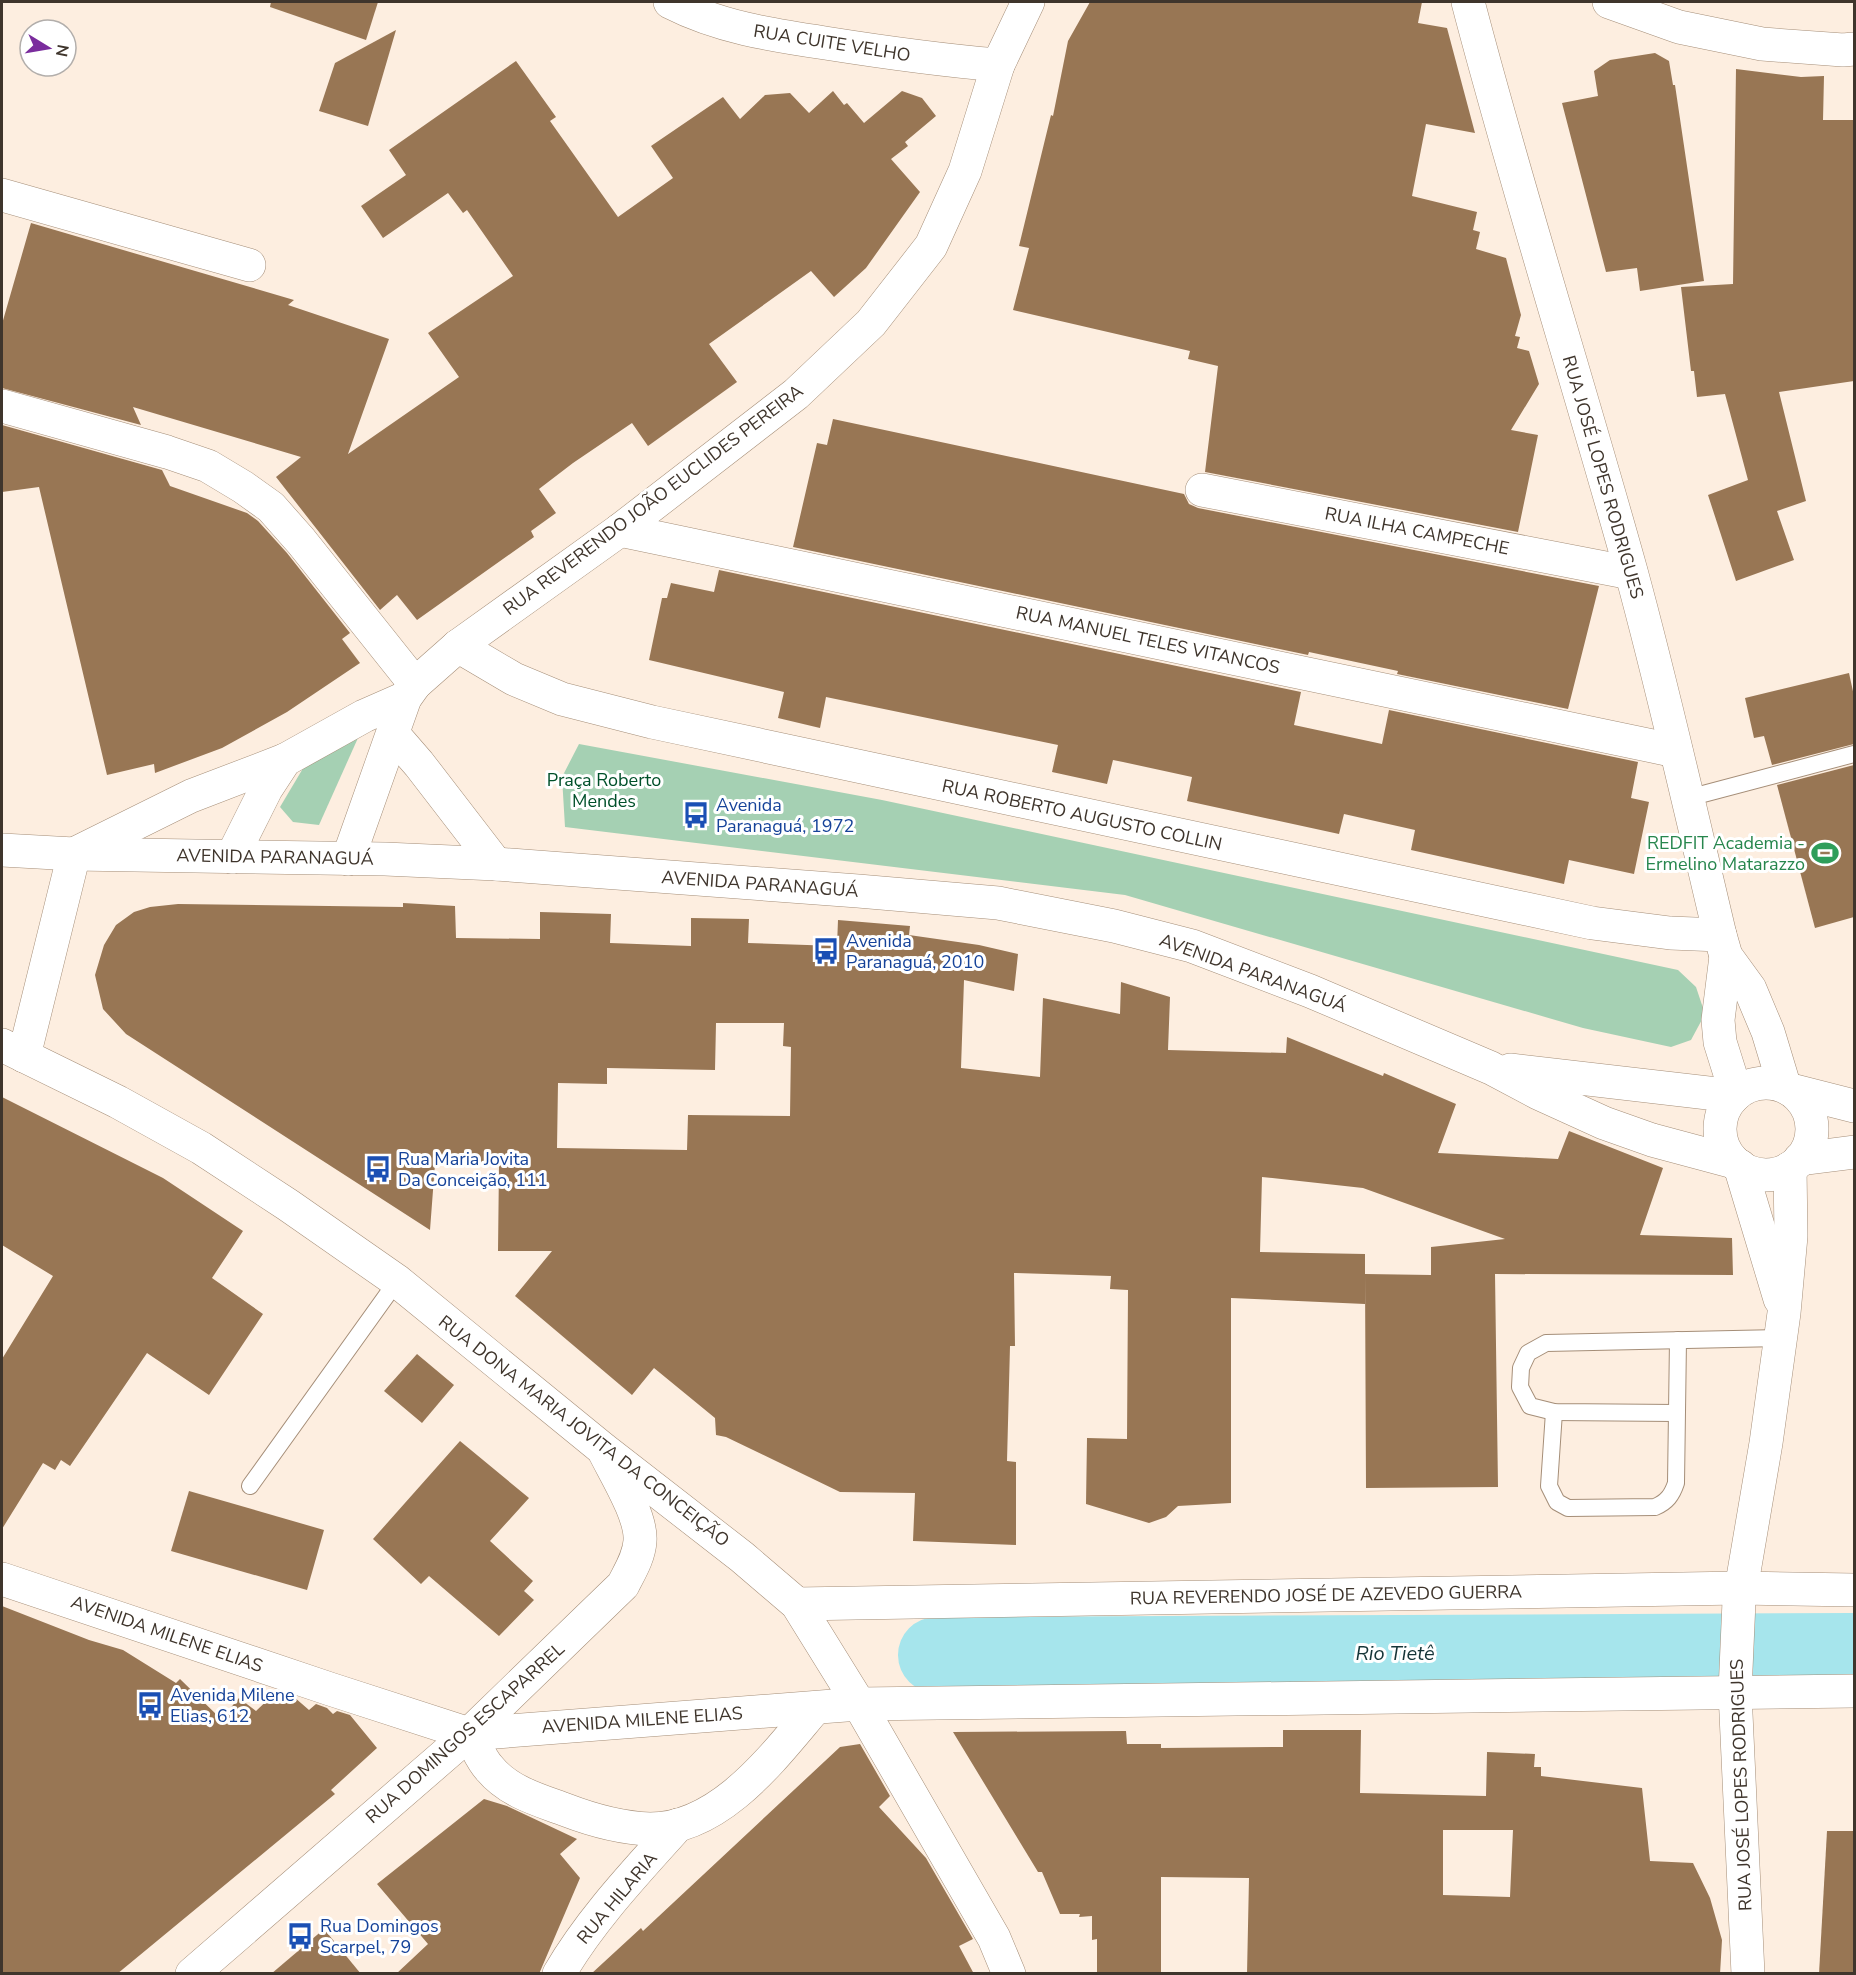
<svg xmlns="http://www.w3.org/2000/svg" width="1856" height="1975" viewBox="0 0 1856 1975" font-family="'Nunito Sans',sans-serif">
  <rect width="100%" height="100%" fill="#fdeee0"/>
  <g fill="#a5d0b3">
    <polygon points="362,729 319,825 293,822 280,807 305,765"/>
    <polygon points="579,744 882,800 1678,970 1696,987 1705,1014 1691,1040 1671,1047 1583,1028 1125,895 565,827 562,777"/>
  </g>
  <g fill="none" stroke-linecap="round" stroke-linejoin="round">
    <polyline stroke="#a6e5ec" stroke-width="76" points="936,1655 1854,1651"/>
  </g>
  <g fill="#987654" fill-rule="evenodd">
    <polygon points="271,2 378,2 366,40 270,7"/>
    <polygon points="1090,2 1422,2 1418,23 1447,28 1475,133 1426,124 1412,196 1477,212 1473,230 1480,232 1476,249 1506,258 1521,315 1515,336 1520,337 1517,348 1529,351 1539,384 1511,430 1538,435 1518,532 1205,472 1218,366 1188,359 1190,351 1013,310 1029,248 1019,246 1051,115 1053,116 1068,41"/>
    <polygon points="396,30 368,126 319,111 335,63"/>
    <polygon points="1655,53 1669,61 1673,85 1675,85 1704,281 1640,291 1637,268 1606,272 1562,103 1598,96 1594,71 1610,60"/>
    <polygon points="516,61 556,117 550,121 618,217 673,178 651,146 723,97 740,119 765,95 790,93 809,113 833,91 844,105 847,103 864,123 902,91 922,98 936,116 905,142 908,146 891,159 920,192 866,268 834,297 811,271 709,344 737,382 648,446 632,423 573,463 539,489 556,513 531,531 534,537 417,620 397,595 380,610 276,477 301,457 133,407 141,425 2,388 2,324 31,223 294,300 288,305 389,339 348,454 459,377 428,333 513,276 467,210 463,213 448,193 383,238 361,206 406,175 389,150"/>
    <polygon points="1736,69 1801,77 1824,76 1823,120 1854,120 1854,381 1779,392 1806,501 1777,511 1794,560 1736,581 1708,495 1748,480 1725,394 1697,397 1694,371 1691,371 1681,287 1733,284"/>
    <polygon points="833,419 1184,494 1189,504 1198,508 1599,586 1568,709 1397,674 1398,671 1309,652 1308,655 793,547 817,443 827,445"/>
    <polygon points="2,425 162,470 170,486 247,513 258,521 287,553 350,633 342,639 360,663 287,712 222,748 155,773 154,764 107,775 39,487 2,492"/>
    <polygon points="719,570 1301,692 1294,725 1382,744 1389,710 1638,762 1631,798 1649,802 1634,874 1569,860 1564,884 1411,850 1415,830 1344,814 1339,834 1187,801 1192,777 1123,762 1113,760 1107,784 1052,772 1058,745 826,697 820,728 778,718 784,692 649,660 662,598 667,598 671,583 714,592"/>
    <polygon points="1849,673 1854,696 1854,744 1772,765 1764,736 1754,738 1745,698"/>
    <polygon points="1854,765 1854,917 1815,928 1777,785"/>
    <path d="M403,903L455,906L456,938L540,939V912L611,914L610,943L691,946V918L749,919L748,943L837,946L838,920L910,926L909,935L979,945L1018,954L1014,991L964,980L961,1068L1040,1077L1043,998L1120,1014L1121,982L1170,997L1168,1050L1286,1053L1287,1037L1383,1076L1384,1073L1456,1104L1438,1153L1558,1159L1569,1131L1663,1168L1640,1235L1732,1238L1733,1275L1495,1274L1498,1487L1366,1488L1365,1274L1431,1275V1247L1505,1239L1363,1188L1262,1177L1260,1252L1365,1254V1304L1231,1298V1503L1178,1506L1166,1517L1149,1523L1086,1504L1087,1438L1127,1439L1128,1290L1110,1289L1111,1276L1014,1273L1015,1346H1010L1007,1461L1016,1462V1545L913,1541L915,1493L840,1492L726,1437L716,1435L715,1418L654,1368L632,1395L515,1296L552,1251H498L499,1165L435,1164L430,1230L126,1034L103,1009L95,975L104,945L116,925L134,912L150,907L178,904L403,907ZM716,1023H784L783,1046L791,1047L790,1116L688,1115L687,1150L557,1148L558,1083L607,1084V1068L715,1070Z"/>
    <polygon points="2,1097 163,1178 243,1231 212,1278 263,1314 209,1395 147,1353 70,1466 61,1460 55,1470 43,1463 2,1529 2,1359 53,1276 2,1245"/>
    <polygon points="417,1354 454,1385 422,1423 384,1391"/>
    <polygon points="460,1441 529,1498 490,1541 533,1581 524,1591 534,1600 499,1636 429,1576 421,1584 373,1539"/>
    <polygon points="189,1491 324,1530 307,1590 171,1551"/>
    <polygon points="2,1606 89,1640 123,1650 176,1683 180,1679 221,1719 239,1698 256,1711 277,1691 287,1698 290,1695 294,1697 309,1710 316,1704 327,1708 333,1714 337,1711 350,1715 377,1748 331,1790 335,1794 117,1974 2,1974"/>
    <path d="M1283,1730H1361L1360,1793L1486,1796L1487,1752L1535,1754L1534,1767H1541V1776L1642,1788L1650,1861L1693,1863L1710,1898L1722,1940L1720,1974H1247L1249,1878L1161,1877V1974H1097V1939L1092,1940V1916L1079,1917L1080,1914H1060L1042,1872H1038L953,1732L1126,1731L1127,1744H1161V1748L1283,1747ZM1443,1830H1513L1510,1897L1443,1895Z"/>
    <polygon points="860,1744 890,1796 879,1807 926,1858 973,1939 959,1946 974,1974 591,1974 641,1928 643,1931 840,1747"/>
    <polygon points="484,1799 507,1806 577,1839 560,1854 580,1878 539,1974 396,1974 428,1944 377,1884"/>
    <polygon points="1827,1831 1854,1831 1854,1974 1819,1974"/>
    <polygon points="324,1929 361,1974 271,1974"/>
  </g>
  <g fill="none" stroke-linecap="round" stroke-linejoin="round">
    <defs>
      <g id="service">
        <polyline points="1688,798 1854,754"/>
        <path d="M1554,1412L1549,1486L1557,1502L1568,1508L1655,1507C1667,1502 1672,1495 1676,1483L1678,1340"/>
        <polyline points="1676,1413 1554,1412 1530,1406 1520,1387 1521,1368 1528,1353 1546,1343 1780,1338"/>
        <polyline points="250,1486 397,1281"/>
      </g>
      <g id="minor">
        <path d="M670,2C719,27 771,35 825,43C882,52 939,60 998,65"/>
        <path d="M1468,2C1518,193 1578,381 1631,571C1664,692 1691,813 1720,935L1726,956L1750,989L1768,1032L1784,1085"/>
        <polyline points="1609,2 1679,27 1762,44 1843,50 1854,49"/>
        <polyline points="2,195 249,265"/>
        <polyline points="2,406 167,452 208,466 243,487 271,507 301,541 415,684"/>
        <polyline points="1202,490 1631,573"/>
        <polyline points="620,530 1676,751"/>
        <polyline points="458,646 514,679 562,699 652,722 1592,923 1670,933 1720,935"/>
        <polyline points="232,857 266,789 285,760 364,716 405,698"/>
        <polyline points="348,859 405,698 415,684 458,646 620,530 796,394 871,323 931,246 965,171 998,65 1028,2"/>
        <polyline points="1726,956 1718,1020 1720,1042 1736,1093"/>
        <polyline points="1740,1166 1780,1299"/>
        <polyline points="859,1704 994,1938 1009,1974"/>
        <path d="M469,1734C476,1745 481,1760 490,1769C509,1792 539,1800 566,1810C592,1820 622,1828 650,1829C721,1829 774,1756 815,1708"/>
        <path d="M559,1974C591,1919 636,1872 678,1825"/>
        <polyline points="1748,1974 1735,1692 1739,1601 1766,1443 1784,1313 1791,1236 1790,1168"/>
      </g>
      <g id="tertiary">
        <polyline points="2,1045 118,1102 201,1148 288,1205 397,1281 603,1449 742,1557 797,1604 859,1704"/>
        <polyline points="2,1579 330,1689 469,1734 859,1704 1854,1691"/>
        <polyline points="797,1604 1740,1588 1854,1590"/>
        <path d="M192,1974L469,1734L623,1585C630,1571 639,1557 640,1541C642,1517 616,1475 605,1453"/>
      </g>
      <g id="secondary">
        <polyline points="393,734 419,764 496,864"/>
        <polyline points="2,850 74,854 385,859 496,864 858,891 998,903 1114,926 1192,946 1310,991 1491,1068 1538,1093 1604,1123 1652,1140 1734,1162"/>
        <polyline points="24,1056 74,854 191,796 285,760"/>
        <polyline points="1510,1070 1734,1096"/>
        <circle cx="1766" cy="1129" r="46"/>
        <polyline points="1791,1090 1854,1106"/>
        <polyline points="1800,1159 1854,1152"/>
      </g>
    </defs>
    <use href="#service" stroke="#a58e78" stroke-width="18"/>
    <use href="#minor" stroke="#a58e78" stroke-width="34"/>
    <use href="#tertiary" stroke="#a58e78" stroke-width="34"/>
    <use href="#secondary" stroke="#a58e78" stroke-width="34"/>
    <use href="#service" stroke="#fff" stroke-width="16"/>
    <use href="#minor" stroke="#fff" stroke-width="33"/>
    <use href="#tertiary" stroke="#fff" stroke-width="33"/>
    <use href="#secondary" stroke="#fff" stroke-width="33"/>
  </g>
  <defs>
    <symbol id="bus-bare" viewBox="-9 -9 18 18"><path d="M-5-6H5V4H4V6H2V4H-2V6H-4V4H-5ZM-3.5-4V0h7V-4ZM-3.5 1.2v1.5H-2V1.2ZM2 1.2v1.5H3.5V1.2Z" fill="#1a4fb4" stroke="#fff" stroke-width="2.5" paint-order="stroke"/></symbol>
    <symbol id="stadium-bare" viewBox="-9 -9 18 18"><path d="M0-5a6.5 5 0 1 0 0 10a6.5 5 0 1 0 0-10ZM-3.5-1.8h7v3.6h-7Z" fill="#2e9e5b" stroke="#fff" stroke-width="2.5" paint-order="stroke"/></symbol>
  </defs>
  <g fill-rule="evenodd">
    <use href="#bus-bare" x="677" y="796" width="38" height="38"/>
    <use href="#stadium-bare" x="1806" y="834" width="38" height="38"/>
    <use href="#bus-bare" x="807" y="932" width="38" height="38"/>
    <use href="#bus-bare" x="359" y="1150" width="38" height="38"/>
    <use href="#bus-bare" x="131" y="1686" width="38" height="38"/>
    <use href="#bus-bare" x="281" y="1917" width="38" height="38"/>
  </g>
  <g text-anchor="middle" stroke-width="6" stroke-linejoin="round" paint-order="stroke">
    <g font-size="18" fill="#3f352c" stroke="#fff">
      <text transform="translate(832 43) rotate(9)" y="6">RUA CUITE VELHO</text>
      <text transform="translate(1603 477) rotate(74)" y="6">RUA JOSÉ LOPES RODRIGUES</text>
      <text transform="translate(653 500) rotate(-37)" y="6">RUA REVERENDO JOÃO EUCLIDES PEREIRA</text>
      <text transform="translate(1417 531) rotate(11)" y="6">RUA ILHA CAMPECHE</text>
      <text transform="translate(1148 640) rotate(12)" y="6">RUA MANUEL TELES VITANCOS</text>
      <text transform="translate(1082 815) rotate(12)" y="6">RUA ROBERTO AUGUSTO COLLIN</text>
      <text transform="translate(275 857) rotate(1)" y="6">AVENIDA PARANAGUÁ</text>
      <text transform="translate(760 884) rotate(4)" y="6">AVENIDA PARANAGUÁ</text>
      <text transform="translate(1253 973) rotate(20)" y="6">AVENIDA PARANAGUÁ</text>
      <text transform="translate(584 1431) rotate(38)" y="6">RUA DONA MARIA JOVITA DA CONCEIÇÃO</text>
      <text transform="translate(1326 1595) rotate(-1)" y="6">RUA REVERENDO JOSÉ DE AZEVEDO GUERRA</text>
      <text transform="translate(167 1634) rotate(19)" y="6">AVENIDA MILENE ELIAS</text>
      <text transform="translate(642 1720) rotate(-4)" y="6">AVENIDA MILENE ELIAS</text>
      <text transform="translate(465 1733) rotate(-42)" y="6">RUA DOMINGOS ESCAPARREL</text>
      <text transform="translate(1741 1785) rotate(-92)" y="6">RUA JOSÉ LOPES RODRIGUES</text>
      <text transform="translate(617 1898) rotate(-50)" y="6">RUA HILARIA</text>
    </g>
    <g font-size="18" fill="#00502a" stroke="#fff">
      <text x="604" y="786">Praça Roberto<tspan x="604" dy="21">Mendes</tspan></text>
    </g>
    <g font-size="18" fill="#164399" stroke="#fff" text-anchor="start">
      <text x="716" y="811">Avenida<tspan x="716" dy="21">Paranaguá, 1972</tspan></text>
      <text x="846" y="947">Avenida<tspan x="846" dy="21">Paranaguá, 2010</tspan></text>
      <text x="398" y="1165">Rua Maria Jovita<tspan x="398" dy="21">Da Conceição, 111</tspan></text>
      <text x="170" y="1701">Avenida Milene<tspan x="170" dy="21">Elias, 612</tspan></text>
      <text x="320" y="1932">Rua Domingos<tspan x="320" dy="21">Scarpel, 79</tspan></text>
    </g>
    <g font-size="18" fill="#27864d" stroke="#fff" text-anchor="end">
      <text x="1805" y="849">REDFIT Academia -<tspan x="1805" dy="21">Ermelino Matarazzo</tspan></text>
    </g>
    <g font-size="20" font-style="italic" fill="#153538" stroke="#fff">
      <text x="1395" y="1660">Rio Tietê</text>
    </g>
  </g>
  <rect width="1856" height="1975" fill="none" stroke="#3f352c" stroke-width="6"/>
  <g transform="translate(48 48) rotate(101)"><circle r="28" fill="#ffffff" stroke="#b2aeab" stroke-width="1.5"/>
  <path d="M0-4.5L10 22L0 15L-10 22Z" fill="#7a2c9d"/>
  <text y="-9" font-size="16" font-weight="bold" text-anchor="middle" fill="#3f352c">N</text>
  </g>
</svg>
